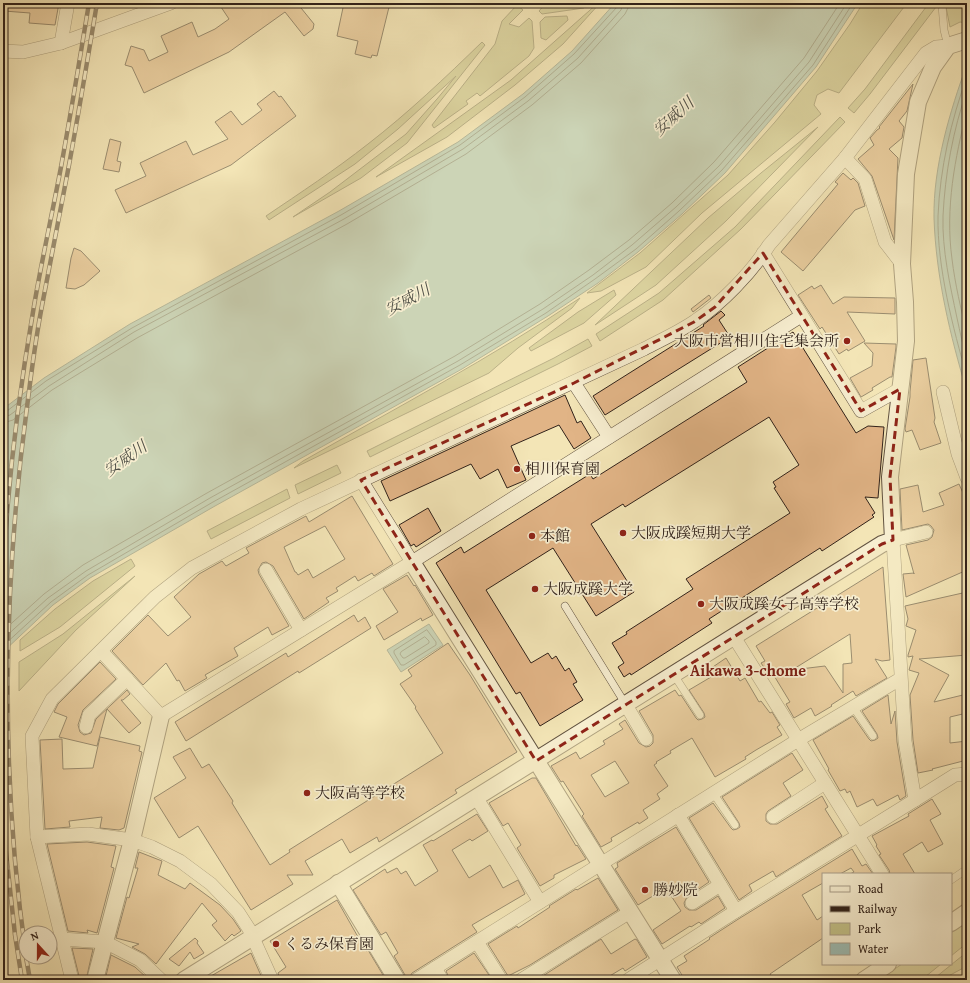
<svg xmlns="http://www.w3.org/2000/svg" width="970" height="983" viewBox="0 0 970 983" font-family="'Gentium Book Plus','Noto Serif JP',serif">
  <rect width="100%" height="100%" fill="#f3e5b6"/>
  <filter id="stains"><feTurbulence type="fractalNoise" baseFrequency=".005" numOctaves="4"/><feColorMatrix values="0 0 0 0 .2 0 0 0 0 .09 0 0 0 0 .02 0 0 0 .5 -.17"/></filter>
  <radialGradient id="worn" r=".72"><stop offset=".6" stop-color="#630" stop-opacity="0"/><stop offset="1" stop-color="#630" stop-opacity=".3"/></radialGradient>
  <g fill="#c3c288" stroke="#7a7251">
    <polygon points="546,3 589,3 584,8 542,14 539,11"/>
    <polygon points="598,3 600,3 563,44 515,85 447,137 376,177 511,80"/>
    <polygon points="863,3 907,3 839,93 828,89 817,95 814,105 821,114 702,213 646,267 601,291 587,293 640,253 728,175 775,122 817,71 850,24"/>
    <polygon points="929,3 939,3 870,94 854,113 848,108 865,89"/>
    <polygon points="948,3 967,3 967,23 960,22 950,27 946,7"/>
    <polygon points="517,5 523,10 509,24 519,27 529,18 532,21 534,48 529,56 480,96 477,93 466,101 468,104 434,128 432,125 495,44 502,21"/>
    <polygon points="567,16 568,20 546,40 541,38 540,22 545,17"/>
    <path d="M482,42L485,45L407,143L361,178L293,217L330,192L406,134L437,99L456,76L398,129L355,164L269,220L266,216C300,193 335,170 368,144C408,113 445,78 482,42Z"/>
    <polygon points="840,117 845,122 741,229 663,300 600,341 596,334 659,293 735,227"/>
    <polygon points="818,127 726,221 656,285 595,325 708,218 761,173"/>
    <polygon points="614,290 616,295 584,323 531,351 529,348 578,312"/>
    <path d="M580,298L572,308L518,348L489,373L294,468L303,461C396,408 491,358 580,298Z"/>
    <polygon points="588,339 592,346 558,364 370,457 367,451 554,358"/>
    <polygon points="337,465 341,473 298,494 295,485"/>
    <polygon points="287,489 290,498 211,539 207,531"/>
    <polygon points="131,559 135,566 60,627 20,651 20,640 55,609 93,581"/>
    <polygon points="135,576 76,630 19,691 19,662 63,634"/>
    <polygon points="967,922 967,943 951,956 951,933"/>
    <polygon points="967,952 967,966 941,980 936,980 936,977"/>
    <polygon points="902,964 941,964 925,977 926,980 878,980"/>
  </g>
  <g fill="#9dbeb5" stroke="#728077">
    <polygon points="615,3 858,3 816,67 725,173 682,214 638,252 598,283 548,316 462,369 215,506 90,578 53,605 3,652 3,409 44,378 130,324 339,211 458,142 523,94 572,51"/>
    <path d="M967,64V392C950,335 936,277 934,218C933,167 950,111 967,64Z"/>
    <polygon points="429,624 443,645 401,672 387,650"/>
  </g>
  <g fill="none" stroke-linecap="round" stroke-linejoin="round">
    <g stroke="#677068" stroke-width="1">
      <path d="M967,76C951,121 940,168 938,216C937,267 953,328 967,377"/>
      <path d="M967,90C953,130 945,174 943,216C942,250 950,285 957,318C960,332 963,346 967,360"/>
      <path d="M967,110C955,158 945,208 952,259C955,284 961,309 967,334"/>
      <polyline points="3,412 7,411 46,381 132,328 341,215 460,145 525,97 574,54 617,7 618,3"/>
      <polyline points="3,417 10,415 49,386 134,332 344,219 463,149 528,101 578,58 621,10 623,3"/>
      <polyline points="3,423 13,420 52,390 137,338 347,224 466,154 532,105 581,63 625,14 628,8 629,3"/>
      <polygon points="427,630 436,642 436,645 404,665 401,665 394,653 394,651"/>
      <polyline points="3,631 44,594 83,565 207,493 455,356 540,304 589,270 629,240 672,203 714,162 804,58 840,3"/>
      <polygon points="425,637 429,641 429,643 405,658 403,658 400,654 401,652"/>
      <polyline points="3,639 48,598 86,571 210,498 458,361 543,309 593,275 632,245 676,207 719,166 809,62 847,3"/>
      <polyline points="3,646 51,602 88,575 213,502 460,365 546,313 595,279 636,249 679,211 722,170 813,65 853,3"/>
    </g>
  </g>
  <g fill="#e1b486" stroke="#31221a" fill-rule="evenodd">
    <polygon points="5,3 59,3 55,25 29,23 30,13 4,11"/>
    <polygon points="227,3 297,3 314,24 313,29 304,36 285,12 229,52 144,93 132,67 125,65 131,46 144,50 149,61 168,52 161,36 192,22 198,37 215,29 229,19 221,7"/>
    <polygon points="344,3 390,3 377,56 372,55 371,58 355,54 358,41 337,36"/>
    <polygon points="913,84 907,111 899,121 904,127 902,138 889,149 898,158 894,240 872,176 858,159 874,145 870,138 877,130 880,128 879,127"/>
    <polygon points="274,91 279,97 281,96 296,116 231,165 126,213 115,190 146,176 140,163 186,141 193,155 228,139 215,122 231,111 242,125 262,110 257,104"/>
    <polygon points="110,139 121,142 117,161 121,162 119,172 103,169"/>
    <polygon points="843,173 851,180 853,178 858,183 865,206 855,210 803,271 781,252 838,184 835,182"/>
    <polygon points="74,248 81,251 100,271 84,285 75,289 66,288 71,258"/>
    <polygon points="821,285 833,304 844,297 895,298 895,314 847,312 865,341 848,351 847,349 839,354 822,327 820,329 798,295 812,286 814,289"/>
    <polygon points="709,295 711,298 693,312 691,309"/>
    <polygon points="721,311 725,315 719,320 730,337 605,415 593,396 704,326 703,325"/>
    <polygon points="793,332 856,433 868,426 884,427 878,498 865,497 875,513 872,515 874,517 822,551 820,548 709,619 712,623 631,675 630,673 624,677 618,667 624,663 612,643 627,634 626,632 693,589 686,579 790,513 774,488 776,487 773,482 799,465 769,417 625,507 623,504 591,524 634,592 596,616 553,548 486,590 531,663 548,653 552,659 556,656 565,671 569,668 577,682 573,684 583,700 540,726 520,692 516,694 436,563 461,547 464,553 590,474 593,479 747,382 738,367"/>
    <polygon points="864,343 896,344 896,347 892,377 890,377 872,388 873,390 861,397 850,378 872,366 873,353"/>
    <polygon points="926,358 935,418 934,422 941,443 920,450 912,430 906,432 905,429 910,397 910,392 913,360"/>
    <polygon points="565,395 577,423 581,421 591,438 574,449 559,425 511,446 526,480 507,488 498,469 480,479 471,464 390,501 381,481"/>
    <polygon points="959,484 967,502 967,570 906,597 903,574 914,573 914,574 906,545 928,540 932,537 934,530 931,526 928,524 902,530 900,489 918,485 923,512 944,505 939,493"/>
    <path d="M352,496L393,564L374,576L372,573L358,581L355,576L336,588L338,591L326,598L329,602L304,619L273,566L266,562L262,563L258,570L259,574L289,626L272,635L268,627L234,648L238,656L205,675L207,678L185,691L179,680L177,681L166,663L143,685L112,651L148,615L168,636L191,617L174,597L199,574L222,561L226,566L249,553L246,548L306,516L309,522ZM325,526L345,559L313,578L308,569L298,575L296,572H295L284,547Z"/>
    <polygon points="428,508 441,531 416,547 414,544 411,546 399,525"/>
    <path d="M883,567L890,660L882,661L875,659L887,678L856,696L853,691L831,705L832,706L815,716L811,708L794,718L786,704L790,702L773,674L770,676L761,663L765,661L756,646ZM850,634L852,663L843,664V693L825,666L792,670Z"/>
    <polygon points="407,575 414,586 415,585 433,615 422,621 421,618 384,640 376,626 398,612 383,589"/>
    <polygon points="967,592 967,655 919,659 949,675 934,702 967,694 967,713 950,717 950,743 967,741 967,760 932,769 933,770 918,773 913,740 910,695 919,673 909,670 913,656 908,657 908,655 916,630 906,626 908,619 905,606"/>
    <polygon points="354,615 358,622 365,617 371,628 299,673 298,671 186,741 175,722 286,653 288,657"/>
    <polygon points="448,643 470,675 517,752 455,790 457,793 379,842 377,837 350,853 342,839 305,861 313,875 287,875 293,884 251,910 198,826 179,838 154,798 186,778 173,757 190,748 202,768 209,764 233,801 232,803 270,865 290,852 289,850 443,753 415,708 416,707 400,684 412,676 408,670"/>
    <path d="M726,658L740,681L745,678L759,702L761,701L770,713L772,712L780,725L777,727L782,735L756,750L745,757L746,759L715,777L692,738L670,751L671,753L656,762L657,763L654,765L668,786L657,794L660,799L643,810L648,818L639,824L638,822L611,838L612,841L601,847L582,816L584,814L563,781L561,782L551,766L576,752L580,759L605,744L603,741L623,729L619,724L625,720L639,743L646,747L650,746L653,743V735L639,711L675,690L679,696L681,695L696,718L698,720L702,719L705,717L704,713L689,690L711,677L707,671ZM615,761L629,783L605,797L591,775Z"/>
    <polygon points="100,662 116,679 83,710 78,725 80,732 84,735 91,733 96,719 127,690 130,694 123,700 121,700 141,723 129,733 107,709 97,746 59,737 67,717 54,712 58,704"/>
    <polygon points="888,695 891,724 895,711 897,742 906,796 900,800 898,795 877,806 873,799 857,807 850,791 847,793 845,789 840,791 828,770 829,769 813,740 853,716 869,739 871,741 875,740 878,738 877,734 862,711"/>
    <polygon points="100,737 140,746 139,751 142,752 124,828 119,830 100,828 102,817 69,821 70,827 45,829 40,740 62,739 63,769 93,768"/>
    <polygon points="792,753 803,770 783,783 791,796 768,811 766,814 766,821 770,824 777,824 822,796 828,807 825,809 842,836 776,877 773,871 749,885 752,891 739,900 689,818 713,803 731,828 733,830 737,829 740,827 739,823 722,797"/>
    <polygon points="532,778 536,778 576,846 577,845 586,859 554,875 554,878 540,886 517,848 521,845 508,823 503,826 489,803"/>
    <polygon points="932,799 941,814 930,820 943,844 928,852 922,842 903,854 915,874 890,874 889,870 879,855 881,854 876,846 877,845 872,836 909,816 908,814"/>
    <polygon points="477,814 488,831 472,841 470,839 452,850 469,878 490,865 503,888 518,880 525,894 472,925 477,932 412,973 408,980 406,980 405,975 394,956 398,953 386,932 381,935 353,890 385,869 387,873 397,868 401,874 406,871 415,886 438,871 423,845 432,840 433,841"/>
    <polygon points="676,827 709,882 687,897 684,903 685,907 689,910 696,910 718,896 725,908 701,924 699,922 691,927 690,926 662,944 653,930 681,911 666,888 638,905 615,869 618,867 617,863"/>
    <polygon points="87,842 116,846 111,867 114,868 97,933 87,930 88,933 68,931 47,844"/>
    <polygon points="852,849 862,866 866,864 873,874 850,874 854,872 851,868 840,874 823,874 823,883 802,895 817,920 823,916 823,938 770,974 774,980 685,980 677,967 687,961 684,956 710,939 709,938 740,918"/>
    <polygon points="139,852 162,861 158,875 185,889 190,883 220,905 233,919 241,931 234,936 232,934 225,941 212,925 217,921 202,903 156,964 145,954 132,947 139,944 116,938 127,897 129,898 138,868 135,868"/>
    <polygon points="598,878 618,910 530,965 508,976 488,944 517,926 518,928 550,907 549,906 576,889 577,890"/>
    <polygon points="337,900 366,951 368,950 386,980 280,980 278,973 286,967 270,941"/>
    <polygon points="195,938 198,941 197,943 204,953 194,959 190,952 179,966 169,959"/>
    <polygon points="601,939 611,954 635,939 637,940 647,957 625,971 623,968 603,980 539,980 538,979"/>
    <polygon points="72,948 93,949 86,980 80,980"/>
    <polygon points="251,953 263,980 204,980"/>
    <polygon points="474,953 489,975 481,980 450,980 446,971"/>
    <polygon points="111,955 135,967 147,978 146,980 105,980"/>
  </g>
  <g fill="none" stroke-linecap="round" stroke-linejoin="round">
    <defs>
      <g id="service">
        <polyline points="942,5 944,30 948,46"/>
        <polyline points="565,606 626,705"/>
        <polyline points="674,675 700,715"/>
        <polyline points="853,707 873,736"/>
        <polyline points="713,793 735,825"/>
        <polyline points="951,880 967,869"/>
      </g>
      <g id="minor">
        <polyline points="61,43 68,3"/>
        <polyline points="3,51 23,52 61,43 171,3"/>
        <polyline points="845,158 865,179 885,242 902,264"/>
        <polyline points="763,253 861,411 900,389"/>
        <polyline points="574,383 609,437"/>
        <polyline points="943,392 958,454 967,478"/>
        <polyline points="361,480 412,562"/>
        <polyline points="266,570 301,630"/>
        <polyline points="734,637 882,874"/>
        <polyline points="101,651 161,716 412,562 801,316"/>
        <polyline points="626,705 646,739"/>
        <polyline points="86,727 89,715 127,679"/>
        <polyline points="476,797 540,902"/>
        <polyline points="915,800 955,775 967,774"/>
        <polyline points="678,815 736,911"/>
        <polyline points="773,817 825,783"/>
        <polyline points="37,837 88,834 132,840 152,847 180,861 211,884 238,912 249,929 272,980"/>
        <polyline points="692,903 720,885"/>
        <polyline points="62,939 105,942 140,960 161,980"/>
        <polyline points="477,942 501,980"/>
        <polyline points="435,968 442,980"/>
        <path d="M72,980L37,837L32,736L52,699L155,597L192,568L301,509L644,349C661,340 679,332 695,321C721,304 752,272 769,245L845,158L926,53L936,47L948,46"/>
        <polyline points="416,980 798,740 900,679"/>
        <polyline points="521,980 630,912"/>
        <polyline points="628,980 736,911 915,800 905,741 893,540 926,532"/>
      </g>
      <g id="tertiary">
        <polyline points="412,562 673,980"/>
        <polyline points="338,883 397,980"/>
        <polyline points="951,923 967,912"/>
        <polyline points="95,980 132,840 161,716"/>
        <polyline points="184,980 882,544 893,540 890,477 906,341 905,302 902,264 906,174 918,102 933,67 948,46 967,40"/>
        <polyline points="864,980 888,964"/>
      </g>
    </defs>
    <use href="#service" stroke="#625341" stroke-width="8"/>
    <use href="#minor" stroke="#625341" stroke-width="14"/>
    <use href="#tertiary" stroke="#625341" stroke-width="18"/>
    <use href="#service" stroke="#f7eed0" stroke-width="7"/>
    <use href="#minor" stroke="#f7eed0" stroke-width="13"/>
    <use href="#tertiary" stroke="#f7eed0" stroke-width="16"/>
    <defs>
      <g id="rail">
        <path d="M3,576C7,488 18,399 33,312C41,263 52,215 61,167C71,112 80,58 89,3"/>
        <polyline points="3,825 15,935 22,980"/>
        <path d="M26,955C0,776 3,586 27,407C31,375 35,343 41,311C50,262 60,214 69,165C79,111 88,57 97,3"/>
        <polyline points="26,957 30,980"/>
      </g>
    </defs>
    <use href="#rail" stroke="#31221a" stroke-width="4.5"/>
    <use href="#rail" stroke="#f7eed0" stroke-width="3" stroke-dasharray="9" stroke-linecap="butt"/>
  </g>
  <path d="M0 0H970V983H0ZM763,253L861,411L900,389L890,477L893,540L882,544L536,761L361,480L574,383L694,322L715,307Z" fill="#f3e5b6" fill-opacity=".55" fill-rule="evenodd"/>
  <path fill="none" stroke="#8f2418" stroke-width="3" stroke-dasharray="8 5" stroke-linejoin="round" d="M763,253L861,411L900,389L890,477L893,540L882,544L536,761L361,480L574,383L694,322L715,307Z"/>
  <g fill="#8f2418" stroke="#f7eed0" stroke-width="1.5">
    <circle cx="847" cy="341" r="4"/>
    <circle cx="517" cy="469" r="4"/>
    <circle cx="623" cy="533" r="4"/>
    <circle cx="532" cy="536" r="4"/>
    <circle cx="535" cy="589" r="4"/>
    <circle cx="701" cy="604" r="4"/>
    <circle cx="307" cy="793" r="4"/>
    <circle cx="645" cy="890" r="4"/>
    <circle cx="276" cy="944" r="4"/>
  </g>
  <g text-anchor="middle" stroke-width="3.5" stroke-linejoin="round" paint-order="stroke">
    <g font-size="15" fill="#31221a" stroke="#f7eed0" text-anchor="start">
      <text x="839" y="346" text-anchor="end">大阪市営相川住宅集会所</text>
      <text x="525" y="474">相川保育園</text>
      <text x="631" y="538">大阪成蹊短期大学</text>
      <text x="540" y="541">本館</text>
      <text x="543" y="594">大阪成蹊大学</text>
      <text x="709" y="609">大阪成蹊女子高等学校</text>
      <text x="315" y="798">大阪高等学校</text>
      <text x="653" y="895">勝妙院</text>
      <text x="284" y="949">くるみ保育園</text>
    </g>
    <g font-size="16" font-style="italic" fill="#515148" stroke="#f7eed0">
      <text transform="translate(673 116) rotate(-42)" y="6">安威川</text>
      <text transform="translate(407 299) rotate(-28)" y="6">安威川</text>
      <text transform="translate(125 458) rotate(-35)" y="6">安威川</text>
    </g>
    <g font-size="16" font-weight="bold" fill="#7a1f14" stroke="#f7eed0">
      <text x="748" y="676">Aikawa 3-chome</text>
    </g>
  </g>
  <rect width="970" height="983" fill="none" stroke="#f3e5b6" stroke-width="16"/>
  <rect x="4" y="4" width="962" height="975" fill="none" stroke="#31221a" stroke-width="2"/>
  <rect x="8" y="8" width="954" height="967" fill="none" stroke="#31221a"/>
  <rect x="822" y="873" width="130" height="92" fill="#f7eed0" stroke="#a89c87"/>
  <rect x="830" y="886" width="20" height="6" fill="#f7eed0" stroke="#a89c87"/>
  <text x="858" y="893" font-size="12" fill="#31221a">Road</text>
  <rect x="830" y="906" width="20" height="6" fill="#31221a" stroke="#a89c87"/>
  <text x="858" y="913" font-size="12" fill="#31221a">Railway</text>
  <rect x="830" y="923" width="20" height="12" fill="#c3c288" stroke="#a89c87"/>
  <text x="858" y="933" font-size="12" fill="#31221a">Park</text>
  <rect x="830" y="943" width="20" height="12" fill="#9dbeb5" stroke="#a89c87"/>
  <text x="858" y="953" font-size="12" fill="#31221a">Water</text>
  <g transform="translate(38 945) rotate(339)"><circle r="19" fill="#f7eed0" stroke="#a89c87"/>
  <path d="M0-3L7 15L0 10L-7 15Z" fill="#8f2418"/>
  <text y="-6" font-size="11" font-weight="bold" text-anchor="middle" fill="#31221a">N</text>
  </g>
  <rect width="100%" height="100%" filter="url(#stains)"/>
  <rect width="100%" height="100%" fill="url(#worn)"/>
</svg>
